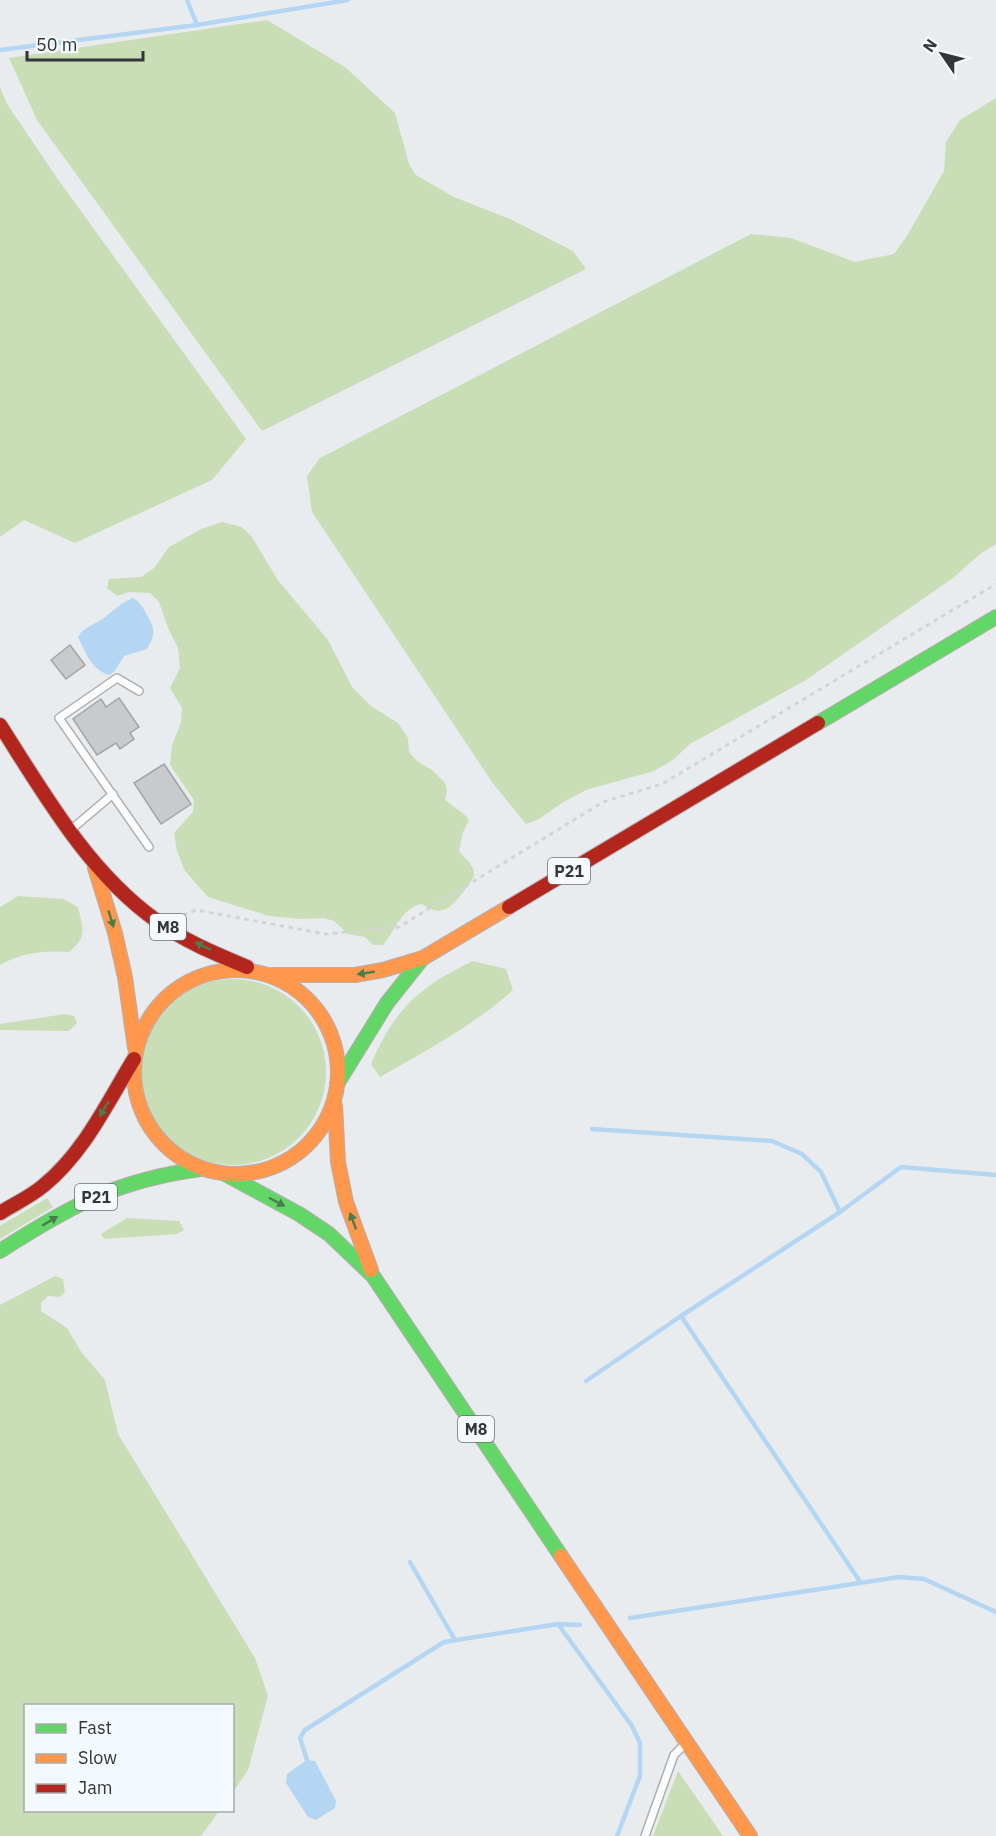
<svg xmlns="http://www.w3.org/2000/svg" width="996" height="1836" viewBox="0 0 996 1836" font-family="'IBM Plex Sans',sans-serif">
  <rect width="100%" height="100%" fill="#e9ecee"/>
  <g fill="#c9ddb7">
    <polygon points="267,20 345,67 395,113 409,164 416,175 454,197 510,219 573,251 586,269 262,431 37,120 9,58"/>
    <polygon points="0,87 7,104 57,178 246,439 212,480 75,543 24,520 0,537"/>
    <polygon points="996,98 996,544 980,554 953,578 806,680 690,744 673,760 654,771 586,790 562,803 539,819 526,824 492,782 312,512 307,476 320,458 751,234 791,238 855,262 894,254 907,236 944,171 946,142 960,120"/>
    <path d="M222,522L242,527L252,537L277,579L328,640L352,687L371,706L398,723L408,738L409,752L417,761L432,770L445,783L447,790L445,800L465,815L469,820L463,832L459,851C464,858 475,865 474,875C473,880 467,887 464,891C451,908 442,918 422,904C402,907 395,931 383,945H373L365,937L348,934L334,921L324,918L302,919L269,916L208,897L185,871L177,851L174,833L193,812L194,800L170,765L172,745L181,723L182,708L170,688L180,668L178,648L168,628L159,602L150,593L129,592L117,596L107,588L109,579L141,577L154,568L169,547L201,529Z"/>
    <path d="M18,896L63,899L78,907C83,928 88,937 69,952C45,950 20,953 0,965V907Z"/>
    <path d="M473,961L506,969L513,990C474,1025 426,1051 380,1077L371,1064C394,1010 420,986 473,961Z"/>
    <circle cx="233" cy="1072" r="93"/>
    <polygon points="65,1014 74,1016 77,1023 69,1031 0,1030 0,1024"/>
    <polygon points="47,1198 53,1207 0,1239 0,1226"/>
    <polygon points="127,1218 179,1221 184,1230 177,1234 104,1239 101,1234"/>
    <polygon points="55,1276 63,1279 65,1292 60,1297 48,1296 41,1303 41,1311 67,1328 82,1353 105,1380 118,1434 255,1658 268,1696 248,1770 233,1792 232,1706 26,1706 26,1810 219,1811 201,1836 0,1836 0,1305"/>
    <polygon points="678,1771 723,1836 653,1836"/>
  </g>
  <g fill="#b5d6f3">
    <path d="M133,598C140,602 142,606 146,613C155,628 156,634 147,649L124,656L114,672L109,675C92,670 85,652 78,637C84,626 95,625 105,617C116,609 120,603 133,598Z"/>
    <polygon points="307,1760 315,1761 336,1801 335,1808 316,1820 308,1817 286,1783 287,1774"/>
  </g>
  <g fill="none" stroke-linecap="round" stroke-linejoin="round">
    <g stroke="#b5d6f3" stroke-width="4.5">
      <polyline points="187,0 197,25"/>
      <polyline points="0,50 197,25 348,0"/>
      <polyline points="592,1129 772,1141 802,1154 821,1172 840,1212"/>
      <polyline points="586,1381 681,1316"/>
      <polyline points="410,1562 455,1640"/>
      <polyline points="861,1583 681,1316 840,1212 901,1167 996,1175"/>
      <polyline points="630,1618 899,1577 924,1579 996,1612"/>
      <polyline points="558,1624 632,1726 640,1743 640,1776 617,1836"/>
      <polyline points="307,1760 300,1738 305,1730 444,1642 558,1624 580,1625"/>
    </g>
  </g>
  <g fill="#c9cacc" stroke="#a2a4a6" stroke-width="1.5">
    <polygon points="70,645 85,665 66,679 51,660"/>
    <polygon points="119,698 139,727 130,733 134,739 120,749 116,743 97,755 73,719 101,699 106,707"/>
    <polygon points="164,764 191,804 161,824 134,783"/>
  </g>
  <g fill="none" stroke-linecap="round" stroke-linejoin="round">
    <defs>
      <g id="lane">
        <polyline points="139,691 117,678 59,718 149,847"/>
        <polyline points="73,828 113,794"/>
        <polyline points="645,1836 674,1755 682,1747"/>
      </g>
      <g id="fast">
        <polyline points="818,723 996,617"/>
        <polyline points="337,1084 387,1003 422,959"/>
        <polyline points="225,1174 299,1214 329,1234 373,1276 561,1556"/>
        <path d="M0,1251C70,1206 117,1180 201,1169"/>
      </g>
      <g id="slow">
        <polyline points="95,868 115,933 125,977 135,1048"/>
        <circle cx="236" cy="1072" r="102"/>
        <polyline points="272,975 355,975 383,970 423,958 509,907"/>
        <polyline points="335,1105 338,1162 346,1202 371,1270"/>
        <polyline points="561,1556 750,1836"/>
      </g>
      <g id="jam">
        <path d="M0,725C45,795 88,872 157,921C184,941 216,954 247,967"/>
        <polyline points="509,907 818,723"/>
        <path d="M0,1213C14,1204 30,1197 43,1186C84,1153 107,1103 134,1059"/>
      </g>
    </defs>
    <use href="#lane" stroke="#acaeaf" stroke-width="10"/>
    <use href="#fast" stroke="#b8adb0" stroke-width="16"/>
    <use href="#slow" stroke="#b8adb0" stroke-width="16"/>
    <use href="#jam" stroke="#b8adb0" stroke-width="16"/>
    <polyline stroke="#d4d4d4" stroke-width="3" stroke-dasharray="4.5 4.5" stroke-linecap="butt" points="183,915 196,910 326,934 399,927 603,802 662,784 996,584"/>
    <use href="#lane" stroke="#fcfcfc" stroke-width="7"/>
    <use href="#fast" stroke="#63d668" stroke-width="14"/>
    <use href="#slow" stroke="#ff974d" stroke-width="14"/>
    <use href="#jam" stroke="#b3261e" stroke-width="14"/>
  </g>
  <defs><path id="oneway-solid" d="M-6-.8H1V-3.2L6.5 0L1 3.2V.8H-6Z" transform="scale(1.5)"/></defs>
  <g fill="#497d4d">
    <use href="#oneway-solid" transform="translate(111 919) rotate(73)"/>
    <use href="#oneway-solid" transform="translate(203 946) rotate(-154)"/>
    <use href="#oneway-solid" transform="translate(366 973) rotate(171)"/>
    <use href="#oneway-solid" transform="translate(104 1109) rotate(121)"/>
    <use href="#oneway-solid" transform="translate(277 1202) rotate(28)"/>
    <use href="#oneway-solid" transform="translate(50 1221) rotate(-31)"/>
    <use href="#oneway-solid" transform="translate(353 1221) rotate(-110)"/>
  </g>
  <g text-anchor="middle" stroke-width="4.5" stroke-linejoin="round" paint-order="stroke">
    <g fill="#f4f9fd" stroke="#6d7072" stroke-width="1.5">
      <rect x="548" y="858" width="42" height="26" rx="4.5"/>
      <rect x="150" y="914" width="36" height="26" rx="4.5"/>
      <rect x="75" y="1184" width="42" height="26" rx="4.5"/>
      <rect x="458" y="1416" width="36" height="26" rx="4.5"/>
    </g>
    <g font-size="16" font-weight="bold" fill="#333537">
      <text x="569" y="877">Р21</text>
      <text x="168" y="933">М8</text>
      <text x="96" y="1203">Р21</text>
      <text x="476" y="1435">М8</text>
    </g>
  </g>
  <rect x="24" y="1704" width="210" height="108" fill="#f4f9fd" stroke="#a7abae" stroke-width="1.5"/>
  <rect x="36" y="1724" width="30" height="9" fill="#63d668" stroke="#a7abae" stroke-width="1.5"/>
  <text x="78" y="1734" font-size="18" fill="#333537">Fast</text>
  <rect x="36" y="1754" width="30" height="9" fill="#ff974d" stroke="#a7abae" stroke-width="1.5"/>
  <text x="78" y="1764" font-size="18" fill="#333537">Slow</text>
  <rect x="36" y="1784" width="30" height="9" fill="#b3261e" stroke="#a7abae" stroke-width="1.5"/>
  <text x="78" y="1794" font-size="18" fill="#333537">Jam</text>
  <g transform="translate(942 54) rotate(305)" stroke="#f4f9fd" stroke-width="4.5" paint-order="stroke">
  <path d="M0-4.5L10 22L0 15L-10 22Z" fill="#333537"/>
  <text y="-9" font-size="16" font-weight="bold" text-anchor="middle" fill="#333537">N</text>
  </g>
  <path d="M27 51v9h116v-9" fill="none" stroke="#333537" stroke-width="3"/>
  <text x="36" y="51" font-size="18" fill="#333537" stroke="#f4f9fd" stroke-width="4.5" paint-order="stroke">50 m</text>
</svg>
